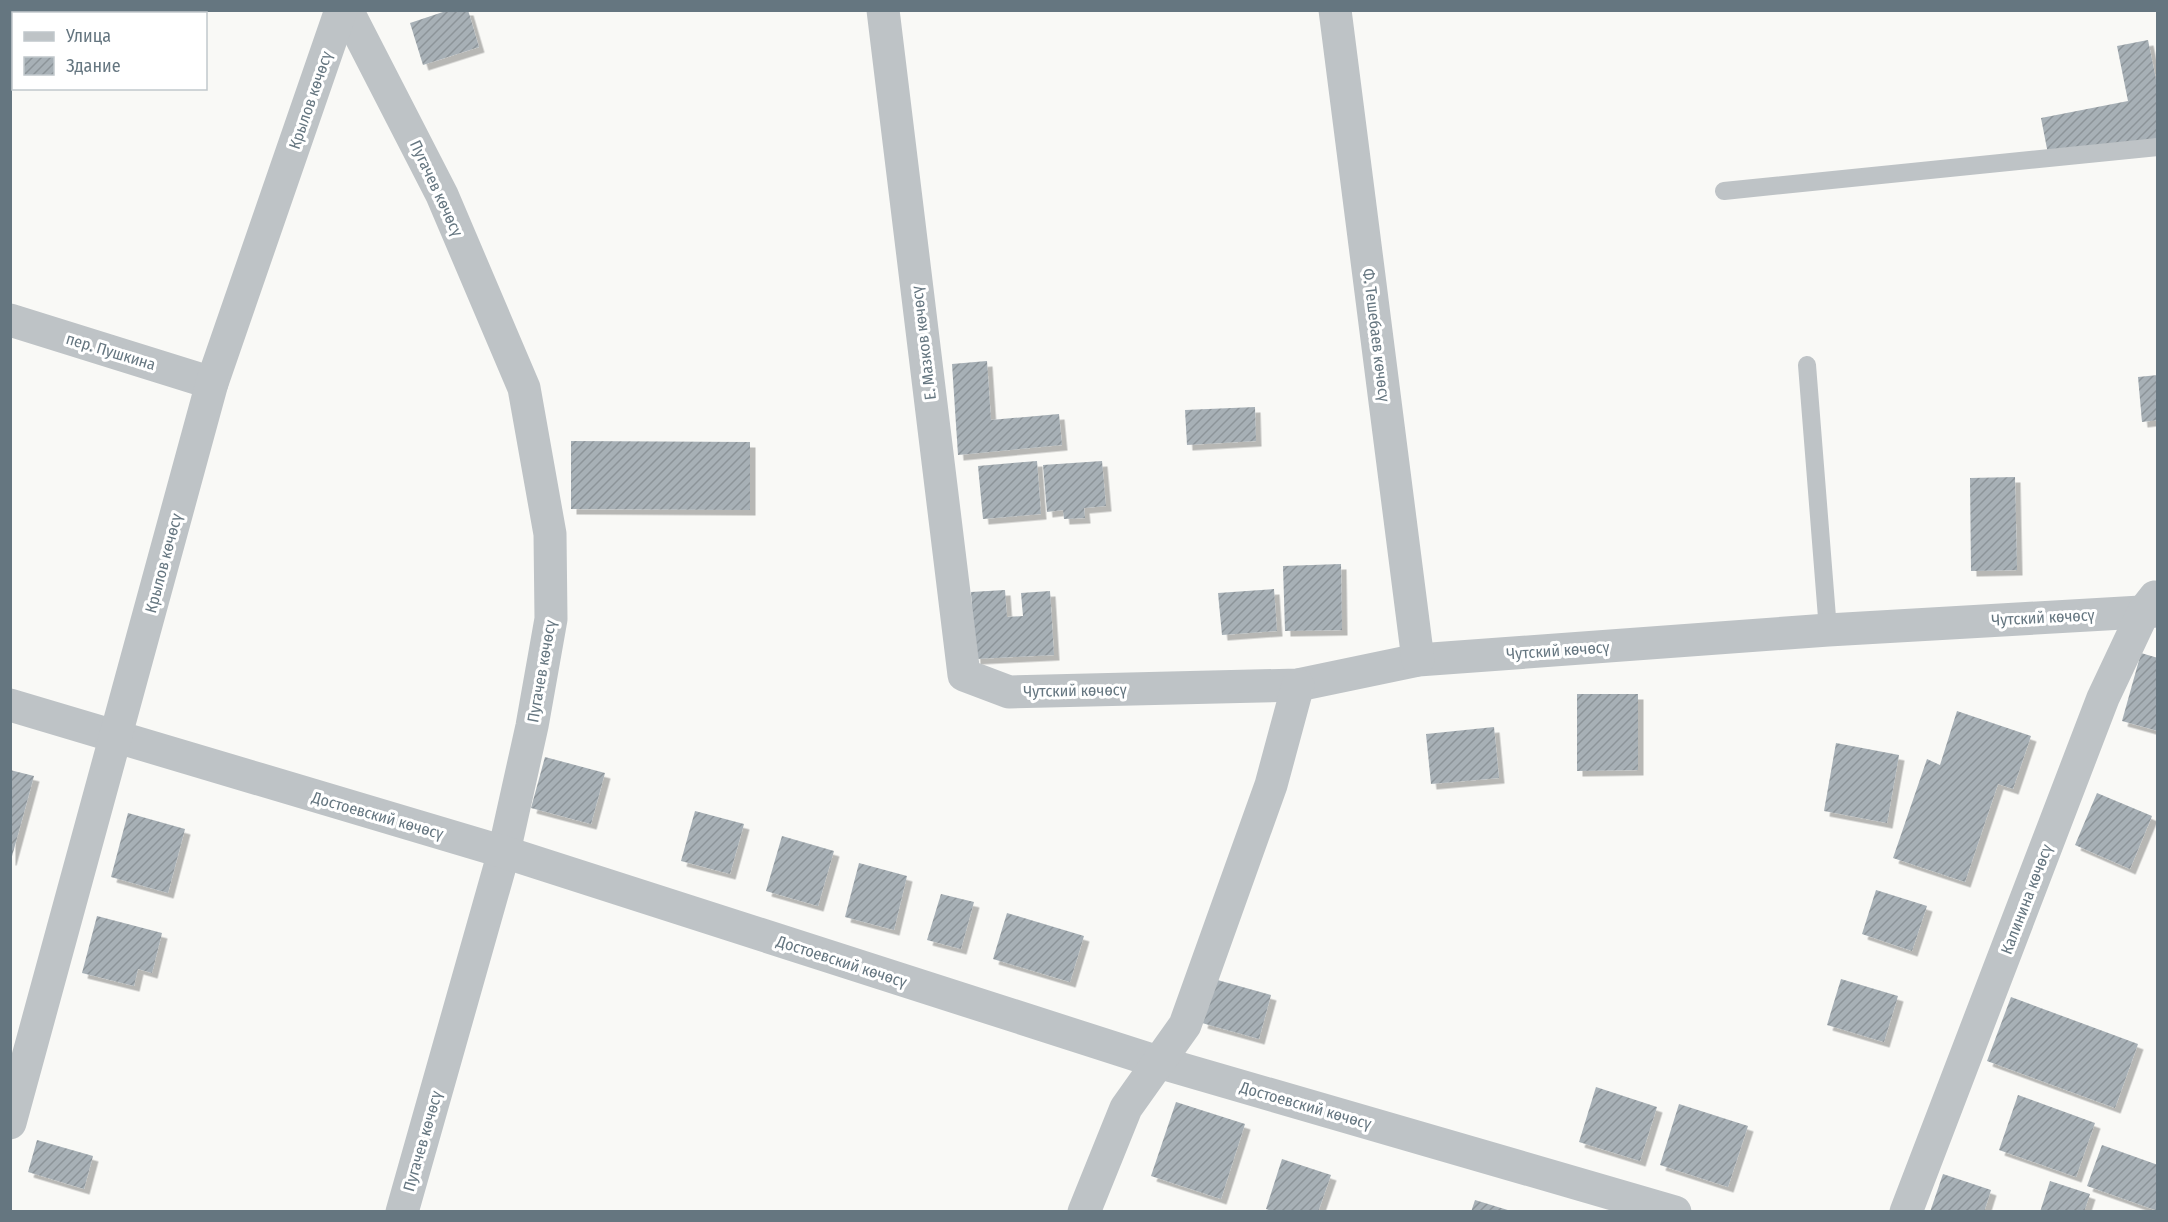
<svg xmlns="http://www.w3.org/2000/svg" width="2168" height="1222" viewBox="0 0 2168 1222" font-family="'Fira Sans Condensed',sans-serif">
  <defs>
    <pattern id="building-hatch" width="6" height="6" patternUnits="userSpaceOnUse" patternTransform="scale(1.5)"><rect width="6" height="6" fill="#a7b0b6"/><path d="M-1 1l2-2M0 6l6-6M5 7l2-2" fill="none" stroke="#8c9499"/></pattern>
    <filter id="shadow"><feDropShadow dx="5.5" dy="5.5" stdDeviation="0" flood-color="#0004"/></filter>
  </defs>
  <rect width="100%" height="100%" fill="#f9f9f6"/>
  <g fill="url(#building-hatch)" filter="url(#shadow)">
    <polygon points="449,10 468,10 479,47 423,65 410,23"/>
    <polygon points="2148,40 2158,89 2158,138 2049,159 2041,118 2128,101 2117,46"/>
    <polygon points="987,361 991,420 1059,414 1062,445 958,455 952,364"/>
    <polygon points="2158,375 2158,420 2142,422 2138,377"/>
    <polygon points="1255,407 1256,441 1187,445 1185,410"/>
    <polygon points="571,441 750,442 750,510 571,509"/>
    <polygon points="1037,461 1041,514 983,519 978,466"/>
    <polygon points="1102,461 1106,506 1084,508 1085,518 1064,519 1063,510 1047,512 1043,465"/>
    <polygon points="2015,477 2017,570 1971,571 1970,478"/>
    <polygon points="1341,564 1342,630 1285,631 1283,566"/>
    <polygon points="1274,589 1277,631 1222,635 1218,593"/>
    <polygon points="1005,590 1007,617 1023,616 1021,593 1050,591 1054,655 975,659 971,592"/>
    <polygon points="2141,653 2158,658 2158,731 2122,721"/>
    <polygon points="1577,694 1638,694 1638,770 1577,771"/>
    <polygon points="1957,711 2031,736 2013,789 1998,784 1965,882 1893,858 1927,759 1940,765"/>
    <polygon points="1494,727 1499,778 1431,784 1426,734"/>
    <polygon points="1836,743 1899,755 1887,823 1824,811"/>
    <polygon points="545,757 605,773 591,824 531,808"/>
    <polygon points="10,770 34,776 11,860 10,860"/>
    <polygon points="2097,793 2152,816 2130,869 2075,845"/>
    <polygon points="695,811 744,824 730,874 681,861"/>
    <polygon points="128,813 185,829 168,893 111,877"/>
    <polygon points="782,836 834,851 818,906 766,891"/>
    <polygon points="859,863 907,876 894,930 845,917"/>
    <polygon points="1876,890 1927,906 1912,951 1862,934"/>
    <polygon points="941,894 974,902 961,949 927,940"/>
    <polygon points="1007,913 1084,936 1070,982 993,959"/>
    <polygon points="97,916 162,933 152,973 138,969 134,986 82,973"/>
    <polygon points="1214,979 1271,995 1259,1039 1202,1023"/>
    <polygon points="1841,979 1898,996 1884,1042 1827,1025"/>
    <polygon points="2011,997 2138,1044 2115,1108 1987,1061"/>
    <polygon points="1596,1087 1657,1107 1640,1161 1579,1142"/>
    <polygon points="2018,1095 2095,1123 2076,1177 1999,1150"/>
    <polygon points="1176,1102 1245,1124 1221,1199 1151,1176"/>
    <polygon points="1679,1104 1748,1126 1728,1187 1660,1165"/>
    <polygon points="37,1140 93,1156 84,1189 28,1172"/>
    <polygon points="2102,1145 2158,1165 2158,1211 2087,1186"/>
    <polygon points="1282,1159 1331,1175 1318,1212 1274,1212 1266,1209"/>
    <polygon points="1943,1174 1991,1190 1984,1212 1930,1212"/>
    <polygon points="2050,1181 2090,1194 2084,1212 2040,1212"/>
    <polygon points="1475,1200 1511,1211 1511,1212 1471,1212"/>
  </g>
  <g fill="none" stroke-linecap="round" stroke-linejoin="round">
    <g stroke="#bec3c6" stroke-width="18">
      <polyline points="1724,191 2158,147"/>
      <polyline points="1807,365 1828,630"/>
    </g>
    <g stroke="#bec3c6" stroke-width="33">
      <polyline points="347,10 442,195 524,388 550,534 551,619 532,726 504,852 402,1212"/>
      <polyline points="883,10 964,675 1009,692 1298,685 1418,660 1828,630 2158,611"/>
      <polyline points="1335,10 1418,660"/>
      <polyline points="10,320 212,383"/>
      <polyline points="10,705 504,852 1158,1062 1675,1212"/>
      <polyline points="10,1123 212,383 341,10"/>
      <polyline points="1084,1212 1126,1108 1185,1025 1271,785 1298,685"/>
      <polyline points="1906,1212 2103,698 2144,611 2155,597"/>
    </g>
  </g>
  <g text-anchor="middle" stroke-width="6" stroke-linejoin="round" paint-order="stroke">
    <g font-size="16" fill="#657680" stroke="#fff">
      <text transform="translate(310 100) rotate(-71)" y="6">Крылов көчөсү</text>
      <text transform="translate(437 188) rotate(65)" y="6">Пугачев көчөсү</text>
      <text transform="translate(1377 335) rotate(83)" y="6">Ф. Тешебаев көчөсү</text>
      <text transform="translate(923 343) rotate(-97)" y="6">Е. Мазков көчөсү</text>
      <text transform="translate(111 351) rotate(17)" y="6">пер. Пушкина</text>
      <text transform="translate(163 563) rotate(-75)" y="6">Крылов көчөсү</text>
      <text transform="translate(2043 617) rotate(-3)" y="6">Чутский көчөсү</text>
      <text transform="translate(1558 650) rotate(-4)" y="6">Чутский көчөсү</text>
      <text transform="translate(541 671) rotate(-80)" y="6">Пугачев көчөсү</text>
      <text transform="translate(1075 690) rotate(-1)" y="6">Чутский көчөсү</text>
      <text transform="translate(378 815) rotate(16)" y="6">Достоевский көчөсү</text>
      <text transform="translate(2026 899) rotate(-69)" y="6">Калинина көчөсү</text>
      <text transform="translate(842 961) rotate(18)" y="6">Достоевский көчөсү</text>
      <text transform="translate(1306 1105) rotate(16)" y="6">Достоевский көчөсү</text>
      <text transform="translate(422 1141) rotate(-74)" y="6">Пугачев көчөсү</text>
    </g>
  </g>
  <rect width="2168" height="1222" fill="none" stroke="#657680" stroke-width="24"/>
  <rect x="12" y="12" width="195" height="78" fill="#ffffff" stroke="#c1c8cc" stroke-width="1.5"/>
  <rect x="24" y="32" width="30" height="9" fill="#bec3c6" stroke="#c1c8cc" stroke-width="1.5"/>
  <text x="66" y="42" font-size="18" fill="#657680">Улица</text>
  <rect x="24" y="57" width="30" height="18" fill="url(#building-hatch)" stroke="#c1c8cc" stroke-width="1.5"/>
  <text x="66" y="72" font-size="18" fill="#657680">Здание</text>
</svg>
